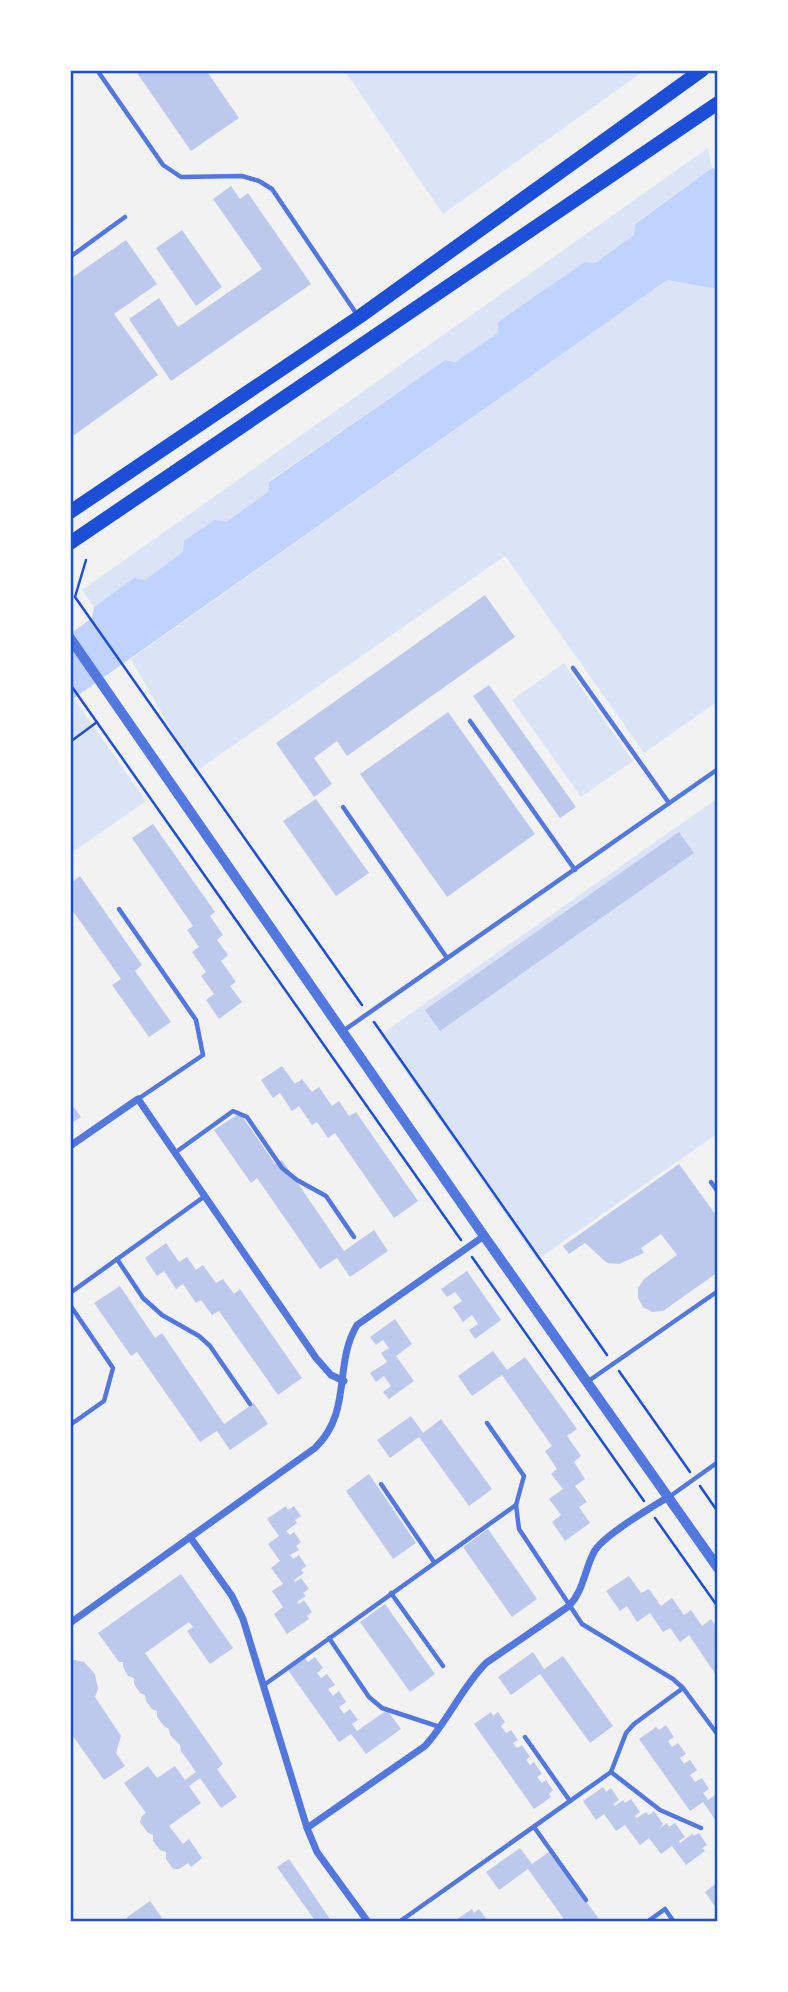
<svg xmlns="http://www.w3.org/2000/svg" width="788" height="1992" viewBox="0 0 788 1992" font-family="Montserrat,sans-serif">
  <rect width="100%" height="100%" fill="#f2f2f2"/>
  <g fill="#dbe4f7">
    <polygon points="344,70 645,70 443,214"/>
    <polygon points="708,148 712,168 635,223 634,235 595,263 498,322 498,333 455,362 445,360 269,481 268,492 145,580 134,579 94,607 82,590"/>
    <polygon points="667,280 718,289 718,701 644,753 505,556 195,772 131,659"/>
    <polygon points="564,663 633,761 581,797 512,700"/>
    <polygon points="74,699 146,801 70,854 70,701"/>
    <polygon points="718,798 718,1133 537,1260 380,1035"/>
  </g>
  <polygon fill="#bfd3fe" points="712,168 717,170 718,173 718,289 667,280 70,701 70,634 92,618 94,607 134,578 145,580 183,552 184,541 215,520 226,522 268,492 269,482 445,360 455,362 498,333 498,322 585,262 595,263 634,235 635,224"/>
  <g fill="#bdc9ec">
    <polygon points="135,70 206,70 239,118 191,151"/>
    <polygon points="231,186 240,199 248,193 311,284 171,381 129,319 159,298 178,327 262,269 213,199"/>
    <polygon points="182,230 222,287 196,306 156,248"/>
    <polygon points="126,240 157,284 114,314 158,375 70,438 70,279"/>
    <polygon points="485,595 515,637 347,756 337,741 314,758 332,784 314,797 276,743"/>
    <polygon points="489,685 576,807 560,818 473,696"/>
    <polygon points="448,712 535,834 447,897 360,774"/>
    <polygon points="316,799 369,873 336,896 283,821"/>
    <polygon points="153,824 215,912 210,916 223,935 217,940 228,955 221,961 236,982 230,986 242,1002 219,1019 206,1000 214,994 201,976 206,972 192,952 199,947 187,930 193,926 132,838"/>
    <polygon points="679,832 694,853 440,1031 425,1010"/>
    <polygon points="80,876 142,965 135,971 171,1022 149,1037 112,985 121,979 70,907 70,884"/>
    <polygon points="282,1066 295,1084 302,1079 312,1092 319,1087 332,1106 339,1101 349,1116 356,1112 418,1201 394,1218 335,1133 328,1138 317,1122 312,1125 299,1106 292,1111 280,1093 273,1098 261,1080"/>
    <polygon points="70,1102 81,1117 70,1124"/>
    <polygon points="240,1113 275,1164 282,1160 344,1251 374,1230 388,1251 350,1277 337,1258 320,1269 257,1178 251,1183 214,1130"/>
    <polygon points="679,1164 718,1218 718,1272 663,1311 652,1312 643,1307 638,1298 638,1288 644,1279 677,1255 661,1234 641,1248 644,1253 619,1264 607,1263 585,1243 569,1254 563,1246"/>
    <polygon points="166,1243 179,1262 187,1257 196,1270 203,1265 216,1283 223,1279 234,1294 240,1289 302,1378 278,1395 219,1311 212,1315 201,1300 196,1303 183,1284 176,1289 164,1271 157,1276 145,1258"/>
    <polygon points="467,1271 501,1320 475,1339 469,1330 478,1324 472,1315 463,1322 453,1307 462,1301 455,1292 447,1297 441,1289"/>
    <polygon points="120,1286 155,1338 162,1333 224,1424 254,1403 268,1424 230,1450 217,1431 200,1442 137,1352 131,1356 94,1303"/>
    <polygon points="395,1319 412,1344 396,1356 414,1381 389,1399 383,1392 391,1386 384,1376 376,1382 370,1373 387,1362 381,1353 389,1348 383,1340 376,1345 370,1337"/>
    <polygon points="493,1351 507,1370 525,1357 577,1429 567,1436 581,1456 574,1462 585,1479 575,1486 587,1502 579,1507 590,1523 565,1541 552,1522 561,1515 549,1499 563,1489 551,1474 557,1469 545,1451 552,1446 502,1375 472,1396 458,1376"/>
    <polygon points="411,1416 423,1433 441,1419 492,1489 469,1506 419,1437 390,1458 377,1440"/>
    <polygon points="369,1474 416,1543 393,1559 346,1491"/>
    <polygon points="286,1506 288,1510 294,1506 301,1516 295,1520 297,1523 286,1531 290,1535 294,1532 301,1542 296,1546 299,1550 290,1555 293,1559 299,1555 306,1566 301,1570 304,1573 294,1580 295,1582 301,1578 309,1589 303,1593 306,1596 297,1602 299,1604 304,1600 312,1612 307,1616 309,1619 287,1634 274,1614 283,1607 272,1591 283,1584 271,1568 280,1561 268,1544 279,1536 267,1519"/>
    <polygon points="488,1529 537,1599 512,1617 463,1547"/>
    <polygon points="181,1574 233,1648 210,1664 187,1631 193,1627 189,1622 145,1653 223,1764 217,1769 237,1797 221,1808 200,1778 189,1786 201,1803 169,1826 183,1844 189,1839 202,1858 191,1867 188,1863 179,1869 173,1869 166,1859 166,1852 160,1850 153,1841 153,1835 147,1832 140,1822 142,1816 146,1813 124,1783 148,1766 157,1778 175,1766 185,1780 196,1772 181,1751 180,1745 170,1735 169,1729 164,1726 157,1717 157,1711 152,1709 146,1701 145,1695 140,1693 134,1684 134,1678 128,1676 123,1667 123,1662 119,1662 98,1633"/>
    <polygon points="629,1576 641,1593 649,1589 661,1606 672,1598 684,1615 691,1610 702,1626 711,1619 718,1629 718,1678 689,1635 680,1642 670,1628 663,1632 650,1613 637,1622 627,1606 620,1611 606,1591"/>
    <polygon points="385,1604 435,1674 410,1692 360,1622"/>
    <polygon points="533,1652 544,1669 563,1656 613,1726 590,1743 540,1674 511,1695 498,1677"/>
    <polygon points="315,1657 323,1668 317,1673 321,1678 327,1674 335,1685 328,1689 333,1696 339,1691 346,1702 339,1707 344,1714 350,1709 358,1720 352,1724 357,1731 387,1710 401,1729 366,1754 351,1734 339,1742 288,1670 305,1658 308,1662"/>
    <polygon points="70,1659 84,1662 95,1674 98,1689 95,1697 121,1736 116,1753 125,1766 104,1780 70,1732"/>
    <polygon points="491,1712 493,1716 498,1712 505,1722 501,1726 506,1733 511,1730 518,1740 513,1743 517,1748 522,1745 530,1757 526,1760 530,1765 534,1762 542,1774 537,1777 542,1783 546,1780 553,1790 549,1794 551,1797 534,1809 474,1724"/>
    <polygon points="666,1725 674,1737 668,1741 672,1747 678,1743 686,1754 680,1758 684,1764 690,1760 697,1770 690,1775 695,1782 702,1778 709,1789 703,1793 708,1800 718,1793 718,1824 703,1802 690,1811 639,1739 656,1727 659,1730"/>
    <polygon points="603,1787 606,1792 611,1788 619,1800 613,1804 615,1806 623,1800 625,1803 631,1799 640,1812 635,1816 637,1818 646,1812 649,1815 654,1811 663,1824 660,1828 667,1823 669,1827 675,1823 685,1837 679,1841 680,1843 692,1834 694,1836 699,1833 707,1845 702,1848 705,1851 686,1865 672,1846 661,1854 649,1838 640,1845 625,1825 616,1831 604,1814 596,1820 583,1801"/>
    <polygon points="520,1848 532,1864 550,1851 601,1922 566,1922 528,1869 499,1890 486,1872"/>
    <polygon points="289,1859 332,1922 316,1922 277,1867"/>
    <polygon points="718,1882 718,1911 705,1892"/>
    <polygon points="150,1901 162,1918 156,1922 129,1922 126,1918"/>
    <polygon points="472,1909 474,1913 479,1909 487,1920 483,1922 453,1922"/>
  </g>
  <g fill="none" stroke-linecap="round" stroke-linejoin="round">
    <g stroke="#1d4ed8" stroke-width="2.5">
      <polyline points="86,560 75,597 362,1005"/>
      <polyline points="70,684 461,1240"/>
      <polyline points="70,742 97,722"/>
      <polyline points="374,1022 607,1355"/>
      <polyline points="472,1257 644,1501"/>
      <polyline points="619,1371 690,1472"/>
      <polyline points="700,1486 718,1512"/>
      <polyline points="655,1518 718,1607"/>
    </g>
    <g stroke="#5277de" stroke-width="4.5">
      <polyline points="97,70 163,165 181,177 242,176 259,181 272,189 358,316"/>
      <polyline points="70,257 125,217"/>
      <polyline points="573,668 669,803"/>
      <polyline points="470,721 575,870"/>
      <polyline points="343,807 447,958"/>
      <polyline points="119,909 196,1020 203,1055 138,1099"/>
      <polyline points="343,1031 718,769"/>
      <polyline points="176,1152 233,1111 247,1117 282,1168 297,1180 326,1196 354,1237"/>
      <polyline points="711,1182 718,1192"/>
      <polyline points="117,1259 143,1298 162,1315 199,1336 210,1346 250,1404"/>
      <polyline points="70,1293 205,1196"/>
      <polyline points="70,1305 113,1368 104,1401 70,1425"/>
      <polyline points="587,1382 718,1291"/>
      <polyline points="487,1423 524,1476 516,1505 519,1529 582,1624 673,1679 683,1688 718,1735"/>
      <polyline points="381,1484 434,1562"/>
      <polyline points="669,1497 718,1462"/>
      <polyline points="391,1593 443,1666"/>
      <polyline points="329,1638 369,1697 382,1708 440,1727"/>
      <polyline points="264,1685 516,1505"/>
      <polyline points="525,1737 570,1801"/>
      <polyline points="611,1772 626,1733 634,1724 683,1688"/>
      <polyline points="534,1827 586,1900"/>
      <polyline points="399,1922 611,1772 660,1810 701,1828"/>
      <polyline points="647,1922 665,1909 674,1922"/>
    </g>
    <g stroke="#5277de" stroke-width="7">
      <polyline points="70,1146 138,1099 316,1358 331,1375 344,1381"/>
      <polyline points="190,1537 232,1596 243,1619 307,1828 317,1852 368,1922"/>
      <path d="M70,1623L315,1448C353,1411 333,1365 357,1325L484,1236"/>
      <path d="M307,1828L425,1746C448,1721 462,1687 486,1663L569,1606C584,1590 584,1571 594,1552C602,1536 651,1508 668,1497"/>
    </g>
    <polyline stroke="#5277de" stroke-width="10" points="70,638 484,1236 718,1568"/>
    <g stroke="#1d4ed8" stroke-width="14">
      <polyline points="70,512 359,317 702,70"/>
      <polyline points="70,543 718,103"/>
    </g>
  </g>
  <rect width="788" height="1992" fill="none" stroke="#ffffff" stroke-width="144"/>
  <rect x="72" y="72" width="644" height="1848" fill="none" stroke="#1d4ed8" stroke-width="2.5"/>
</svg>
